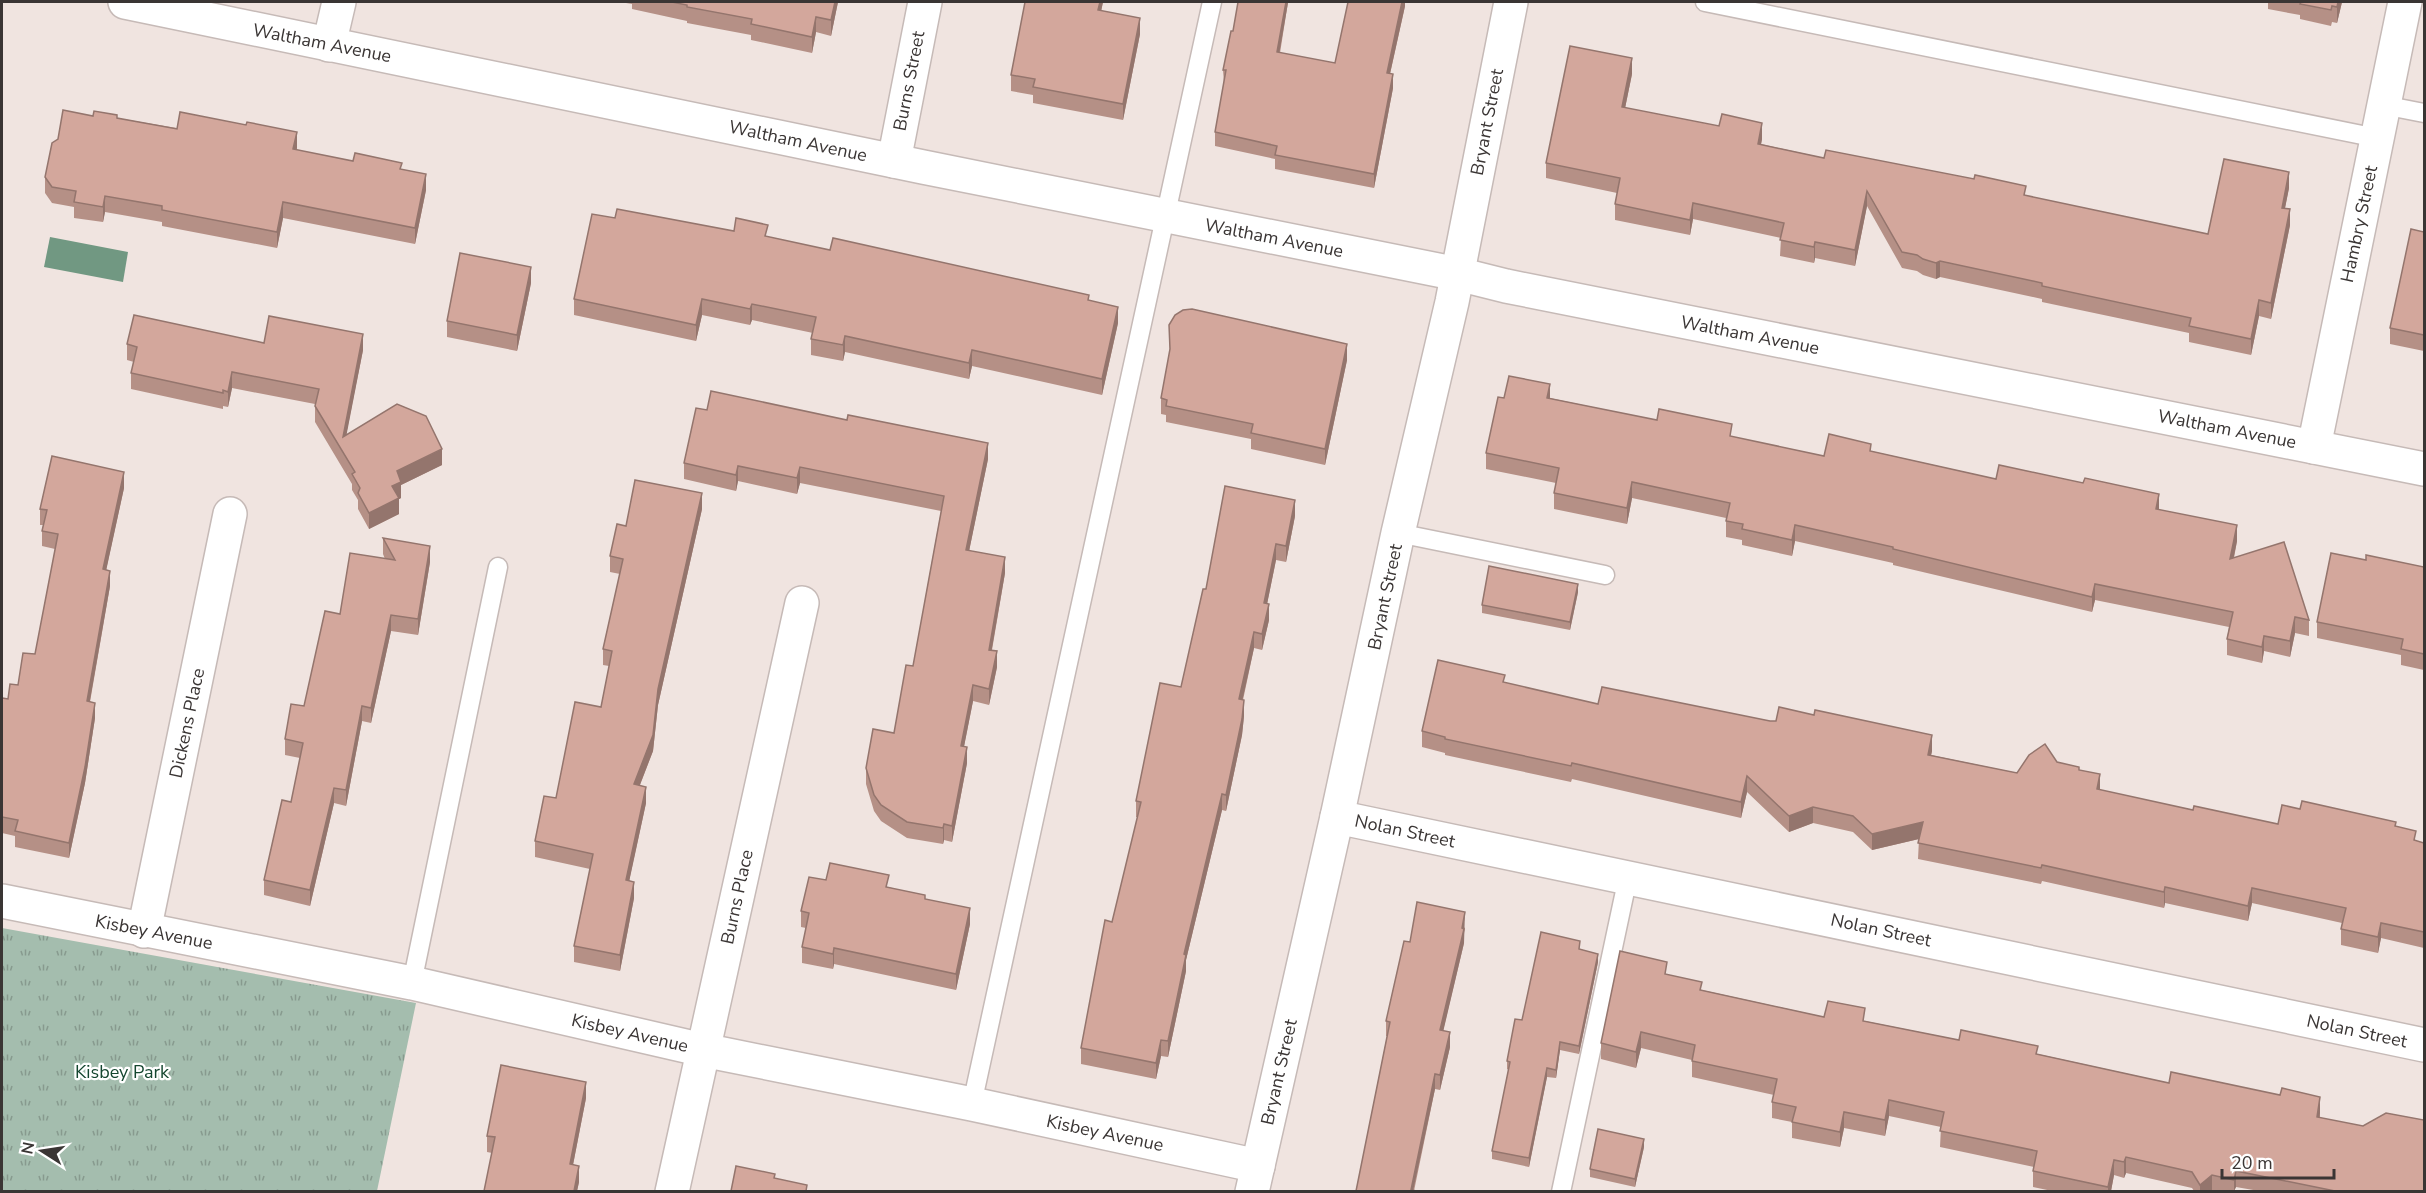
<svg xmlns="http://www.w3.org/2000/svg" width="2426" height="1193" viewBox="0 0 2426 1193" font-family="'Nunito Sans',sans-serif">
  <defs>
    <pattern id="park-tufts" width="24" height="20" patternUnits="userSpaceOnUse" patternTransform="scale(1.5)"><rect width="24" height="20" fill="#a4bdae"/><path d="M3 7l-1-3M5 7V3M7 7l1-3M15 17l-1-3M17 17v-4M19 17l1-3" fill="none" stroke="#879a8e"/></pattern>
  </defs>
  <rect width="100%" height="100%" fill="#f0e4e0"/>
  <polygon fill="url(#park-tufts)" points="2,928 416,1003 377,1191 2,1191"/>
  <polygon fill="#719882" points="50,237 128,252 123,282 44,267"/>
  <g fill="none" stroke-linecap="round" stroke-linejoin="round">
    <defs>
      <g id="service">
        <polyline points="1705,2 2377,138"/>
        <polyline points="2383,105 2424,113"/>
        <polyline points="1398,533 1605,575"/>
        <polyline points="412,983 498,567"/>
        <polyline points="972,1104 1212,2"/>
        <polyline points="1561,1192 1628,877"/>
      </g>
      <g id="minor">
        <polyline points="125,2 923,167 1458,274 1506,286 2424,469"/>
        <polyline points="329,45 339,2"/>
        <polyline points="894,161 925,2"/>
        <polyline points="2314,447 2405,2"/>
        <polyline points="1337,817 2424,1045"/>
        <polyline points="2,901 412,983 703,1050 972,1104 1258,1166"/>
        <polyline points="144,931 230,514"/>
        <polyline points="672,1192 802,603"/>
        <polyline points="1252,1192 1337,817 1398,533 1452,302 1511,2"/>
      </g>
    </defs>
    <use href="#service" stroke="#c6bab7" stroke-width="21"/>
    <use href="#minor" stroke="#c6bab7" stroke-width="36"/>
    <use href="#service" stroke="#fff" stroke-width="18"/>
    <use href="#minor" stroke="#fff" stroke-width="33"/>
  </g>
  <g fill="#b59086">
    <polygon points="620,2 838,2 831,36 816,32 812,53 751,40 751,35 687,23 687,21 632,9 632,4"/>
    <polygon points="1025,2 1103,2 1101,11 1140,34 1123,120 1033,103 1033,95 1011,91 1011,75"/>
    <polygon points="1288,2 1280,53 1335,63 1405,2 1405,6 1390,74 1393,88 1374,188 1275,169 1275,159 1215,146 1215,132 1224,83 1223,70 1233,31"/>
    <polygon points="2268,2 2342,2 2337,23 2332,22 2331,26 2300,19 2300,15 2268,9"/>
    <polygon points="1632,74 1625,108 1762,139 1761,144 1824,158 2026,196 2208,234 2289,188 2285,208 2290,225 2271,319 2259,316 2251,355 2189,342 2189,333 2042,302 2042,299 1940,277 1936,279 1923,275 1917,271 1902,268 1867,206 1855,266 1815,258 1814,263 1780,256 1781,238 1693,219 1690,235 1615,220 1615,204 1617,193 1546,178 1546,163"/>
    <polygon points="93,116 117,118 297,148 296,150 353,161 402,170 426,190 415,244 283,218 277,248 162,226 162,222 105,212 103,222 74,218 74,207 52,203 45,193 45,177"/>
    <polygon points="615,218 734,231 768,237 830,250 1089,301 1118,323 1102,395 972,366 969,379 845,352 843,361 811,355 811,339 813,333 752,320 750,325 702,315 696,341 574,315 574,299"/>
    <polygon points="2424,232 2424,351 2390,344 2390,328"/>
    <polygon points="531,283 517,351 447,337 447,321"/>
    <polygon points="1169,325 1347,360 1325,465 1251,449 1251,439 1166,422 1166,415 1161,414 1161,398 1170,352"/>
    <polygon points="264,343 363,350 346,435 442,465 401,485 401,498 399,499 399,514 369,529 358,509 358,500 352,490 352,484 315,422 315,404 232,388 228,407 223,406 223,409 131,389 131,373 134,362 127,360 127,344"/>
    <polygon points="1504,398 1550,398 1824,456 1871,451 1996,479 2159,510 2237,541 2234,558 2309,620 2309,636 2295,633 2290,657 2264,651 2262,663 2227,655 2227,639 2229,627 2095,600 2092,612 1893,565 1893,563 1795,541 1792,556 1742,545 1742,540 1726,537 1726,518 1632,498 1627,524 1554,509 1554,493 1556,483 1486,469 1486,453"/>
    <polygon points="988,459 969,551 1005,573 992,650 997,667 989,705 973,701 964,746 967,763 952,842 944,840 943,844 907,838 881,821 874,811 866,784 866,768 894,733 913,666 941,511 800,483 797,494 738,481 736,491 684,479 684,463"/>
    <polygon points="124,488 106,570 110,586 90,702 95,718 85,783 69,858 15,847 15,836 2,833 2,698 8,699 18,685 35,654 55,549 42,546 42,531 43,525 40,525 40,509"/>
    <polygon points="702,509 658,705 653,751 640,785 646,803 629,881 634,898 620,971 574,962 574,946 590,869 535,857 535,841 601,707 609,666 603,665 603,649 620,574 610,572 610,556 626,526"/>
    <polygon points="1295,516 1286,562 1276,560 1267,604 1269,620 1262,650 1254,648 1243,700 1244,716 1242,735 1226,811 1222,810 1186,960 1186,971 1168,1057 1161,1056 1156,1079 1081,1064 1081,1048 1138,817 1136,817 1136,801 1181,687 1206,589"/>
    <polygon points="383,538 430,562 418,635 391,631 371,723 362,721 346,806 334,803 310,906 264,895 264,880 291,802 300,758 285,755 285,739 304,706 340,614 385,559 383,554"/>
    <polygon points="2366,560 2424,567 2424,670 2401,665 2401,655 2317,638 2317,622"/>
    <polygon points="1578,592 1570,630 1482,613 1482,605"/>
    <polygon points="1505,683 1598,704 1770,721 1932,751 1931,755 2017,773 2057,762 2079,770 2100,790 2193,810 2278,824 2300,809 2396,826 2416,841 2424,843 2424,948 2381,938 2378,953 2341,945 2341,929 2342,923 2252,903 2248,921 2165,903 2164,908 2042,881 2041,884 1918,859 1919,839 1872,850 1853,832 1813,823 1789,832 1747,792 1741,818 1572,779 1571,782 1445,755 1445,753 1422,747 1422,731"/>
    <polygon points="826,880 889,887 925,899 970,924 956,990 834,964 833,969 802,963 802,947 806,928 801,927 801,911"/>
    <polygon points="1465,927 1464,934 1464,943 1443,1031 1450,1047 1440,1090 1435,1089 1414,1191 1356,1191 1387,1036 1386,1036 1386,1021"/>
    <polygon points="1580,949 1598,962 1579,1054 1560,1050 1556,1078 1547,1077 1529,1167 1492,1159 1492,1151 1509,1070 1507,1069 1507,1061 1522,1020"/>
    <polygon points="1667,974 1702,990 1824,1017 1865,1021 1959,1040 2038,1054 2169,1083 2320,1113 2320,1117 2424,1191 2259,1191 2236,1187 2234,1191 2194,1191 2192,1188 2126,1173 2124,1178 2114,1175 2111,1191 2052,1191 2033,1187 2033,1171 2034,1167 1940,1147 1941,1127 1889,1116 1885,1136 1844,1128 1840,1147 1792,1138 1792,1122 1772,1118 1772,1102 1774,1095 1692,1077 1692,1060 1641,1048 1636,1068 1601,1059 1601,1043"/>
    <polygon points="586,1098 573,1165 579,1182 577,1191 484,1191 492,1153 487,1152 487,1136"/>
    <polygon points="1644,1147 1635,1187 1590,1177 1590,1169"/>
  </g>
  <g fill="#94756d">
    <polygon points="835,2 838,2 831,36 831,20"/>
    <polygon points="1100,2 1103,2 1098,26 1098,10"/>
    <polygon points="1286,2 1288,2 1288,3 1277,66 1277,52"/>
    <polygon points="1402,2 1405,2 1405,6 1387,87 1387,73"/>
    <polygon points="2338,2 2342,2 2337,23 2337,7"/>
    <polygon points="816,17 816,32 812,53 812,37"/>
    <polygon points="1140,18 1140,34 1123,120 1123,104"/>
    <polygon points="1632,58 1632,74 1622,123 1622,107"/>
    <polygon points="1393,74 1393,88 1374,188 1374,174"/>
    <polygon points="1762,123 1762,139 1758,160 1758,144"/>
    <polygon points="297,132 297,148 293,165 293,149"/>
    <polygon points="2289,172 2289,188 2282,223 2282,208"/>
    <polygon points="426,174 426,190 415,244 415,228"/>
    <polygon points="1867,191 1867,206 1855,266 1855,250"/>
    <polygon points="105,196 105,212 103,222 103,207"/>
    <polygon points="283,202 283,218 277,248 277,232"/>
    <polygon points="1693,203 1693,219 1690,235 1690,220"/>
    <polygon points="2290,209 2290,225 2271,319 2271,303"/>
    <polygon points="1815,242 1815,258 1814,263 1814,247"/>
    <polygon points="1940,261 1940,277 1936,279 1936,263"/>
    <polygon points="531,267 531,283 517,351 517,335"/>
    <polygon points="702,299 702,315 696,341 696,325"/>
    <polygon points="2259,300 2259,316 2251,355 2251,339"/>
    <polygon points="752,304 752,320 750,325 750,309"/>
    <polygon points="1118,307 1118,323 1102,395 1102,379"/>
    <polygon points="363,334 363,350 343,453 343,437"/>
    <polygon points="845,336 845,352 843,361 843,345"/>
    <polygon points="1347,344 1347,360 1325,465 1325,449"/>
    <polygon points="972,350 972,366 969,379 969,363"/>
    <polygon points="232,372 232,388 228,407 228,392"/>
    <polygon points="1550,384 1550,400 1547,398"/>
    <polygon points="988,443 988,459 966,566 966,550"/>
    <polygon points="442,449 442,465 401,485 401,498 399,499 399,514 369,529 369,513 392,486 397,471"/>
    <polygon points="738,466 738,481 736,491 736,475"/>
    <polygon points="800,467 800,483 797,494 797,478"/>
    <polygon points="124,472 124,488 103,585 103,569"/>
    <polygon points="1632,482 1632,498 1627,524 1627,508"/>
    <polygon points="702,493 702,509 658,705 653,751 634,800 634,784 658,689"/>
    <polygon points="2159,494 2159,510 2156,509"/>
    <polygon points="1295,500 1295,516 1286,562 1286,546"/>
    <polygon points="1795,525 1795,541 1792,556 1792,540"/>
    <polygon points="2237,525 2237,541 2230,575 2230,559"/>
    <polygon points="1276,544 1276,560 1264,619 1264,603"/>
    <polygon points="430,546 430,562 418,635 418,619"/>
    <polygon points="1005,557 1005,573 989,665 989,650"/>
    <polygon points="110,571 110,586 87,717 87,701"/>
    <polygon points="1578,584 1578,592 1570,630 1570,622"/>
    <polygon points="2095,584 2095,600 2092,612 2092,597"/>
    <polygon points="1269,604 1269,620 1262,650 1262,634"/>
    <polygon points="391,615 391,631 371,723 371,708"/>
    <polygon points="2295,617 2295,633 2290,657 2290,641"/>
    <polygon points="1254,632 1254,648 1239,715 1239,699"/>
    <polygon points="2264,636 2264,651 2262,663 2262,647"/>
    <polygon points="997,651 997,667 989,705 989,689"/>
    <polygon points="973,685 973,701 961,762 961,746"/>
    <polygon points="1244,700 1244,716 1242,735 1226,811 1226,795"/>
    <polygon points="95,703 95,718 85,783 69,858 69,843"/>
    <polygon points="362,706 362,721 346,806 346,790"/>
    <polygon points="1932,735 1932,751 1928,770 1928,755"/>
    <polygon points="967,747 967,763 952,842 952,826"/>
    <polygon points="2100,774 2100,790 2097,789"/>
    <polygon points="1747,776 1747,792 1741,818 1741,802"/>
    <polygon points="646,787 646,803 626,896 626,880"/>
    <polygon points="334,788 334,803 310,906 310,890"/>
    <polygon points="1222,794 1222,810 1186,960 1186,971 1168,1057 1168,1041 1184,954"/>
    <polygon points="1813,807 1813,823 1789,832 1789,816"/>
    <polygon points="1923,822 1923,838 1872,850 1872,834"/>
    <polygon points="944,824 944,840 943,844 943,828"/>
    <polygon points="634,882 634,898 620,971 620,955"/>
    <polygon points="2165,887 2165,903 2164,908 2164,892"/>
    <polygon points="2252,888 2252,903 2248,921 2248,906"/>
    <polygon points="970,908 970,924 956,990 956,974"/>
    <polygon points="1465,912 1464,943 1440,1045 1440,1030"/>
    <polygon points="2381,923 2381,938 2378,953 2378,937"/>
    <polygon points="834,948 834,964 833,969 833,954"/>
    <polygon points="1598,954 1598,962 1579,1054 1579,1046"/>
    <polygon points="1450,1032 1450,1047 1440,1090 1440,1075"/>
    <polygon points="1641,1032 1641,1048 1636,1068 1636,1052"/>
    <polygon points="1161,1040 1161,1056 1156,1079 1156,1063"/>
    <polygon points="1560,1042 1560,1050 1556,1078 1556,1070"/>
    <polygon points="1547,1068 1547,1077 1529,1167 1529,1158"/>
    <polygon points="1435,1074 1435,1089 1413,1191 1411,1191"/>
    <polygon points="586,1082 586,1098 570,1180 570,1164"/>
    <polygon points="2320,1097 2320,1113 2317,1132 2317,1117"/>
    <polygon points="1889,1100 1889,1116 1885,1136 1885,1120"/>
    <polygon points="1844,1112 1844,1128 1840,1147 1840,1132"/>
    <polygon points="1644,1139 1644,1147 1635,1187 1635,1179"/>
    <polygon points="2126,1157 2126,1173 2124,1178 2124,1162"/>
    <polygon points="2114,1160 2114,1175 2111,1191 2108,1191 2108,1187"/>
    <polygon points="579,1166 579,1182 577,1191 574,1191"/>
    <polygon points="2236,1171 2236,1187 2234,1191 2234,1180"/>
    <polygon points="2212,1175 2212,1191 2200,1191 2200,1185"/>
  </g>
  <g fill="#d3a79c" stroke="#94756d" stroke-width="1.5">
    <polygon points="672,2 835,2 831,20 816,17 812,37 751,24 752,19 687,7 687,5"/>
    <polygon points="1025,2 1100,2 1098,10 1140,18 1123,104 1033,87 1035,79 1011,75"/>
    <polygon points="1238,2 1286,2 1277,52 1335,63 1348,2 1402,2 1387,73 1393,74 1374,174 1275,155 1277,146 1215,132 1226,70 1223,70 1231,31 1233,31"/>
    <polygon points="2301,2 2338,2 2337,7 2332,6 2331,10 2300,4"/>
    <polygon points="1570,46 1632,58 1622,107 1719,126 1722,114 1762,123 1758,144 1824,158 1826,150 1974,179 1975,175 2026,186 2024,195 2208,234 2224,159 2289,172 2282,208 2290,209 2271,303 2259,300 2251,339 2189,326 2191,318 2042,286 2042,283 1940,261 1936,263 1923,259 1917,255 1902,252 1867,191 1855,250 1815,242 1814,247 1780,240 1784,223 1693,203 1690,220 1615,204 1620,178 1546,163"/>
    <polygon points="63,110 93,116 94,111 117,115 117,118 177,129 180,112 246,125 247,122 297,132 293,149 353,161 355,153 402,163 400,169 426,174 415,228 283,202 277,232 162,210 162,206 105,196 103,207 74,202 76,191 52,187 45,177 52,143 58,139"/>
    <polygon points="617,209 734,231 736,218 768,225 765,236 830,250 833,238 1089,295 1088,300 1118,307 1102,379 972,350 969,363 845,336 843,345 811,339 816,317 752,304 750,309 702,299 696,325 574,299 592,214 615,218"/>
    <polygon points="2411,229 2424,232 2424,335 2390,328"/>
    <polygon points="460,253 531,267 517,335 447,321"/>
    <polygon points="1192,309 1347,344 1325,449 1251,433 1253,424 1166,406 1167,400 1161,398 1170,349 1169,325 1175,315 1183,310"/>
    <polygon points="134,315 264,343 269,316 363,334 343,437 397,404 426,416 442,449 397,471 401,482 392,486 399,498 369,513 358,493 360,488 352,474 355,472 315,406 319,389 232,372 228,392 223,390 223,393 131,373 137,347 127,344"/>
    <polygon points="1509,376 1550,384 1547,398 1657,420 1659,409 1732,424 1730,436 1824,456 1829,434 1871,444 1870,451 1996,479 1999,465 2083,483 2085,478 2159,494 2156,509 2237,525 2230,559 2284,542 2309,620 2295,617 2290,641 2264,636 2262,647 2227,639 2233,612 2095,584 2092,597 1893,549 1893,547 1795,525 1792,540 1742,529 1743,524 1726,521 1730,503 1632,482 1627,508 1554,493 1559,468 1486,453 1498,397 1504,398"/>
    <polygon points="711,391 847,420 848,415 988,443 966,550 1005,557 989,650 997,651 989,689 973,685 961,746 967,747 952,826 944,824 943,828 907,822 881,805 874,795 866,768 873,729 894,733 906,665 913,666 944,496 800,467 797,478 738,466 736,475 684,463 696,408 707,410"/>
    <polygon points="52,456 124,472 103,569 110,571 87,701 95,703 85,767 69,843 15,831 18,820 2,817 2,698 8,699 10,684 18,685 23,653 35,654 58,534 42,531 47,510 40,509"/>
    <polygon points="635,480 702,493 658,689 653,735 634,784 646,787 626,880 634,882 620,955 574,946 593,854 535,841 544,796 556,798 575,702 601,707 612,651 603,649 623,559 610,556 617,524 626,526"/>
    <polygon points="1225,486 1295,500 1286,546 1276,544 1264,603 1269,604 1262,634 1254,632 1239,699 1244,700 1242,719 1226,795 1222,794 1184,954 1186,955 1168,1041 1161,1040 1156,1063 1081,1048 1105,920 1112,922 1141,802 1136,801 1160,683 1181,687 1203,589 1206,589"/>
    <polygon points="383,538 430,546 418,619 391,615 371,708 362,706 346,790 334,788 310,890 264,880 282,800 291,802 303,743 285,739 291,704 304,706 325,611 340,614 350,553 395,560"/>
    <polygon points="2331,553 2366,560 2366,555 2424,567 2424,654 2401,649 2403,639 2317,622"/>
    <polygon points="1489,566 1578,584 1570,622 1482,605"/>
    <polygon points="1438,660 1505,675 1503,682 1598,704 1602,687 1770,721 1776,721 1779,707 1814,715 1815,710 1932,735 1928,755 2017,773 2029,755 2045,744 2057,762 2079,767 2079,770 2100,774 2097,789 2193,810 2194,806 2278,824 2282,805 2300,809 2302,801 2396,822 2395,826 2416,831 2414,840 2424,843 2424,932 2381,923 2378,937 2341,929 2346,908 2252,888 2248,906 2165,887 2164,892 2042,865 2041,868 1918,843 1923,822 1872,834 1853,816 1813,807 1789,816 1747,776 1741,802 1572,763 1571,766 1445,739 1445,737 1422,731"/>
    <polygon points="830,863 889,875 886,887 925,895 925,899 970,908 956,974 834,948 833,954 802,947 809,913 801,911 809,877 826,880"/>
    <polygon points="1417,902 1465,912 1462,928 1464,929 1440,1030 1450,1032 1440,1075 1435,1074 1411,1190 1417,1191 1356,1191 1390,1022 1386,1021 1404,941 1410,942"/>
    <polygon points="1541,932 1580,941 1579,949 1598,954 1579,1046 1560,1042 1556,1070 1547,1068 1529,1158 1492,1151 1510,1062 1507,1061 1515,1019 1522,1020"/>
    <polygon points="1620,951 1667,962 1665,974 1702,982 1700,990 1824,1017 1828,1001 1865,1008 1863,1021 1959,1040 1961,1030 2038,1046 2036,1054 2169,1083 2171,1072 2280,1095 2282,1088 2320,1097 2317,1117 2363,1126 2386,1113 2424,1120 2424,1191 2335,1191 2236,1171 2234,1180 2212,1175 2200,1185 2192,1172 2126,1157 2124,1162 2114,1160 2108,1187 2033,1171 2037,1151 1940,1131 1944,1112 1889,1100 1885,1120 1844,1112 1840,1132 1792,1122 1796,1107 1772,1102 1777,1079 1692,1061 1695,1045 1641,1032 1636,1052 1601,1043"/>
    <polygon points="501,1065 586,1082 570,1164 579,1166 574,1191 484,1191 495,1137 487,1136"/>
    <polygon points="1598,1129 1644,1139 1635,1179 1590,1169"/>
    <polygon points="736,1166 775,1174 774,1178 807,1185 806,1191 808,1191 731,1191"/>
  </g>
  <g text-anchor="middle" stroke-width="4.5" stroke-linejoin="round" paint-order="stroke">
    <g font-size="18" fill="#3a3534" stroke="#fff">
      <text transform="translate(322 43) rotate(11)" y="6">Waltham Avenue</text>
      <text transform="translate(909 81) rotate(-79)" y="6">Burns Street</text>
      <text transform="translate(1487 122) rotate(-79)" y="6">Bryant Street</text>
      <text transform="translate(798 141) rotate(12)" y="6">Waltham Avenue</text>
      <text transform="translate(2359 224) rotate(-78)" y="6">Hambry Street</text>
      <text transform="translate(1274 238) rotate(11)" y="6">Waltham Avenue</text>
      <text transform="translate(1750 335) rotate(11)" y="6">Waltham Avenue</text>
      <text transform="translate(2227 429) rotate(11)" y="6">Waltham Avenue</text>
      <text transform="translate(1385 597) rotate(-78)" y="6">Bryant Street</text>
      <text transform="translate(187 723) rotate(-78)" y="6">Dickens Place</text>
      <text transform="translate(1405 831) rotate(12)" y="6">Nolan Street</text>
      <text transform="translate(737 897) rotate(-78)" y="6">Burns Place</text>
      <text transform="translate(1881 930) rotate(12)" y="6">Nolan Street</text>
      <text transform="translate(154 932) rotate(11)" y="6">Kisbey Avenue</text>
      <text transform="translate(2357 1031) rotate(12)" y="6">Nolan Street</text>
      <text transform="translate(630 1033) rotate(13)" y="6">Kisbey Avenue</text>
      <text transform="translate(1279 1072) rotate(-77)" y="6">Bryant Street</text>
      <text transform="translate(1105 1133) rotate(12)" y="6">Kisbey Avenue</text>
    </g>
    <g font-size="18" fill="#14462f" stroke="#fff">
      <text x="122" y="1078">Kisbey Park</text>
    </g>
  </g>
  <rect width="2426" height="1193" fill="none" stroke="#3a3534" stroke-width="6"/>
  <g transform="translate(42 1151) rotate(282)" stroke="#ffffff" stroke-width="4.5" paint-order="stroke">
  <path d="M0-4.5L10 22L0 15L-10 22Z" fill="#3a3534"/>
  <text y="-9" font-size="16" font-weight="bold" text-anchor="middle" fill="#3a3534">N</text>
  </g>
  <path d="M2222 1169v9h112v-9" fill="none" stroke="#3a3534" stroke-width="3"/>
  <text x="2231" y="1169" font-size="18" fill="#3a3534" stroke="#ffffff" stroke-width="4.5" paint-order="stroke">20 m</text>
</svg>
